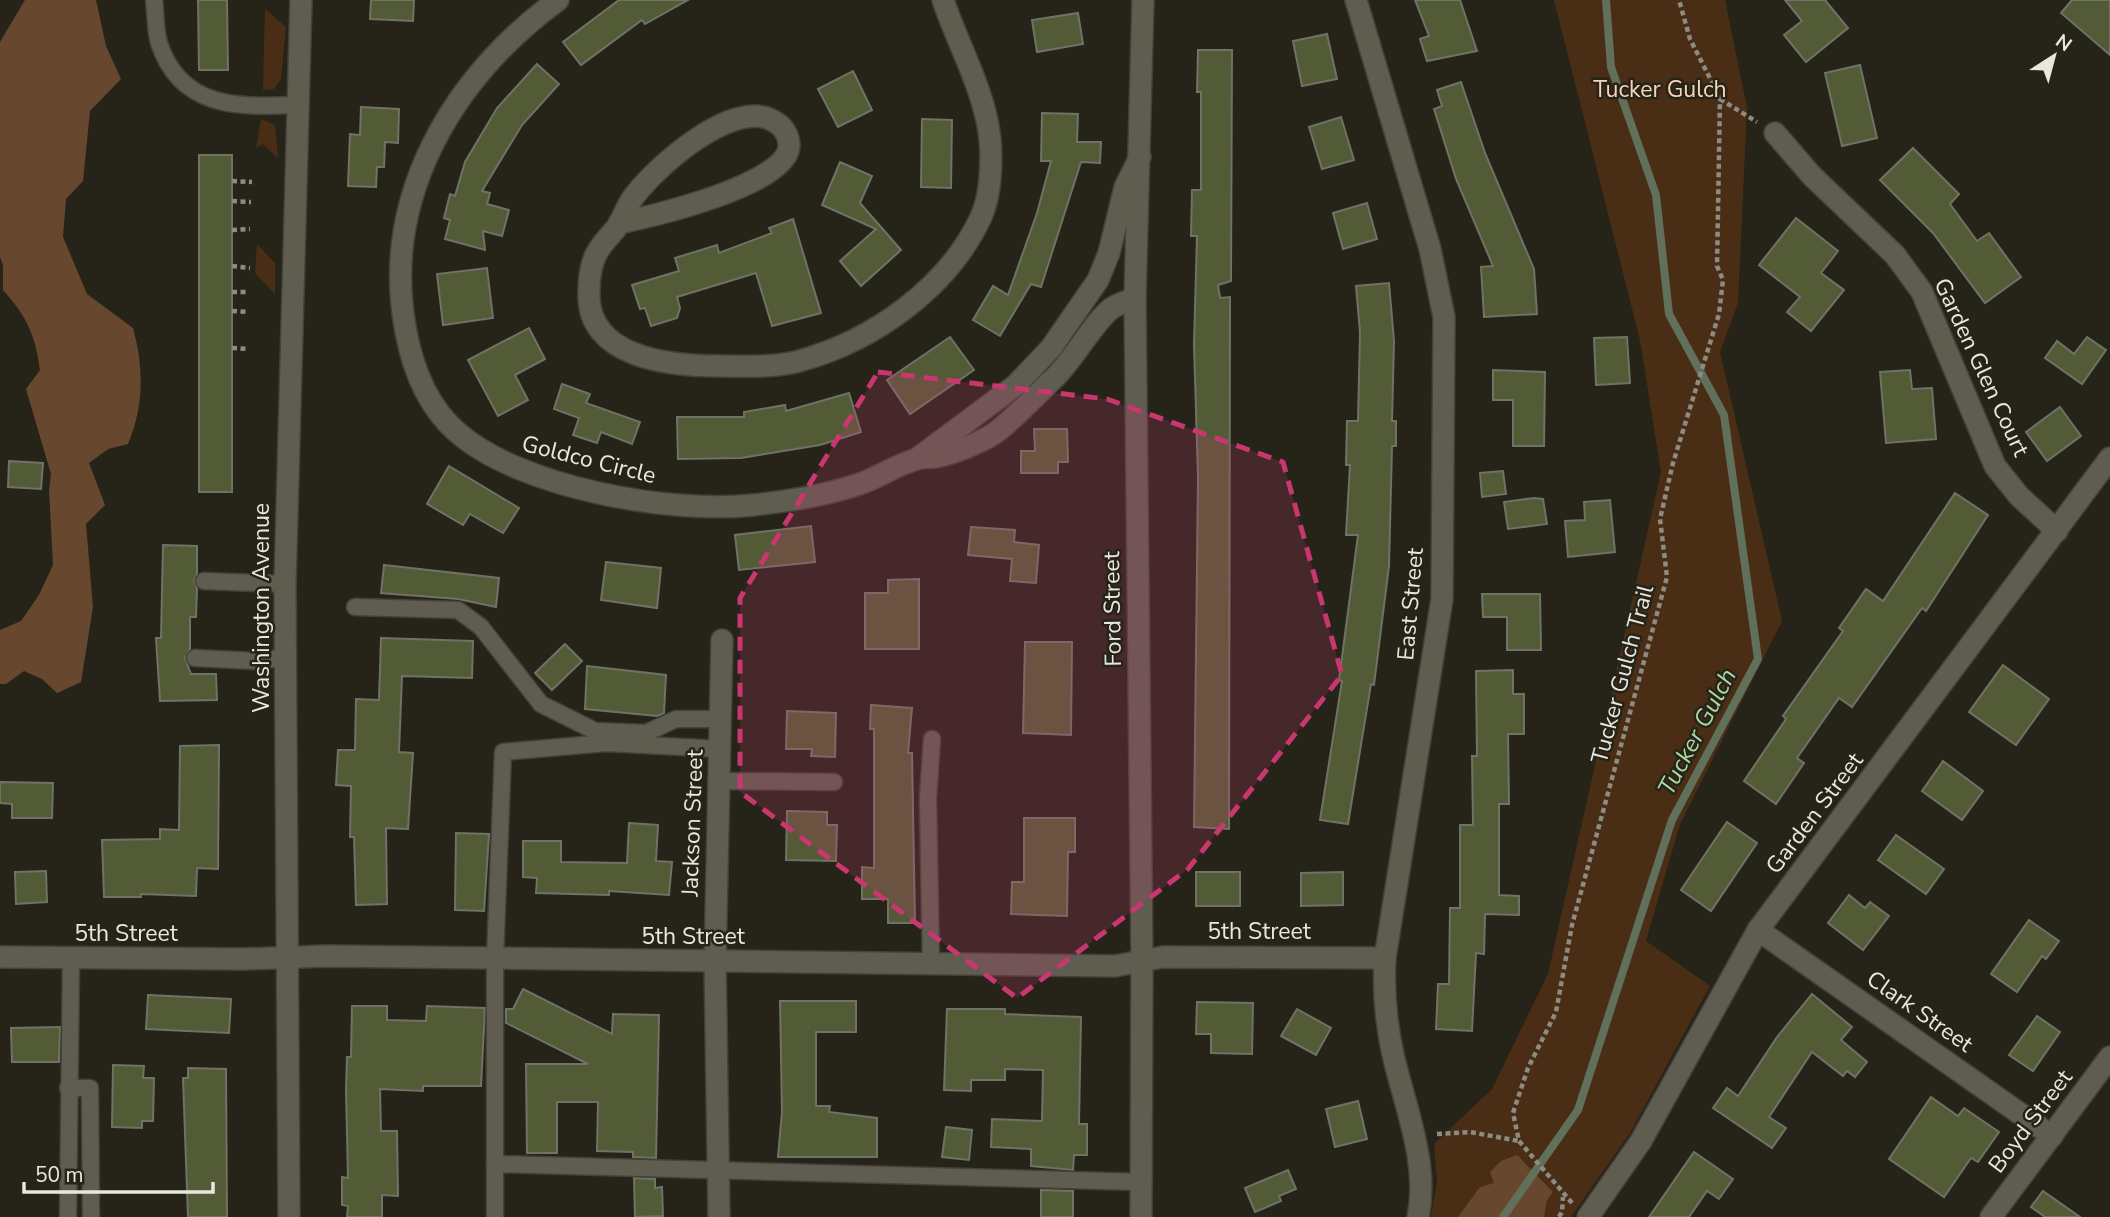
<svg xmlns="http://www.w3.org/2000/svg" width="2110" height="1217" viewBox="0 0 2110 1217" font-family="'Nunito Sans',sans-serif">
  <rect width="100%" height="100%" fill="#262419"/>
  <g fill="#492e15">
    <polygon points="1554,0 1725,0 1747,108 1738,303 1720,352 1782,621 1680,824 1646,941 1710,986 1630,1133 1571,1217 1431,1217 1437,1182 1434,1144 1492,1089 1548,974 1661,472 1640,340"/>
    <polygon points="265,9 286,27 281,79 274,89 263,90"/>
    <polygon points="261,119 275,125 278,158 263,144 256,148"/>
    <polygon points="257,244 275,263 275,294 255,273"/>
  </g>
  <g fill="#67482e">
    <path d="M25,0H96L106,46L121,79L90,111L83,181L66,199L63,237L87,294L133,328C144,367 144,407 128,444L108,449L89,463L105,505L86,524L93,607L81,682L57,693L42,679L24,671L6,684H0V630L21,621L39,595L53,565L49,490L51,474L26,389L40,370C35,334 27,317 3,290V265L0,257V42Z"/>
    <polygon points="1517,1155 1553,1192 1547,1200 1544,1217 1458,1217 1480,1187 1494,1183 1490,1172 1501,1161"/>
  </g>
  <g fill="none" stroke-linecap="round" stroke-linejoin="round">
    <polyline stroke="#61705a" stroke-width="8" points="1503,1217 1578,1110 1672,820 1758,659 1724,415 1669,314 1656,195 1611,67 1606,0"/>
  </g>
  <g fill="#535b36" stroke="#6f7266" stroke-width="2">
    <polygon points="198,0 227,0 228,70 199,70"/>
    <polygon points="371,0 414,0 413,21 370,19"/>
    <polygon points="619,0 688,0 645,24 642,20 581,65 563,42"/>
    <polygon points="1415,0 1460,0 1477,51 1427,61 1420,39 1429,36"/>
    <polygon points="1785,0 1825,0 1848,28 1806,62 1784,35 1802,21"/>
    <polygon points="2072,0 2110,0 2110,55 2061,13"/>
    <polygon points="1078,13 1083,44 1037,52 1032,20"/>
    <polygon points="1327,34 1337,79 1302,86 1293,41"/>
    <polygon points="1198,50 1232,50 1231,281 1218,285 1220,298 1230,297 1229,829 1194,827 1198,478 1194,344 1197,236 1191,236 1192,190 1201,190 1201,92 1197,92"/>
    <polygon points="537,64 559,84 522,125 482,191 490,193 487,204 509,210 502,236 483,231 485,250 445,239 450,220 444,218 450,194 455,196 465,162 497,108"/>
    <polygon points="1860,65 1877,138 1842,146 1825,73"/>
    <polygon points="853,71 872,110 838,127 818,89"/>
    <polygon points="1461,82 1485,153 1534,269 1537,314 1484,317 1481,267 1493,266 1456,179 1434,109 1442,106 1437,90"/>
    <polygon points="361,107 399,109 398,143 385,142 384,167 377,167 376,187 348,186 350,134 360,135"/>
    <polygon points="1042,113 1078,114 1077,142 1101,142 1100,163 1081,162 1041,287 1031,284 1000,336 973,320 993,286 1008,295 1037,213 1051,161 1041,161"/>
    <polygon points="1341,117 1354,160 1322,169 1309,127"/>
    <polygon points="922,119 952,120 951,188 921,187"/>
    <polygon points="1913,148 1959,194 1950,204 1977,241 1989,233 2021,277 1985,303 1933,233 1880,180"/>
    <rect x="199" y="155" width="33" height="337"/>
    <polygon points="840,162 872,176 860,203 901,250 861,286 840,261 876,229 822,205"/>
    <polygon points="1367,203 1377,239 1343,249 1333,213"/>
    <polygon points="1796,218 1838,251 1821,273 1844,290 1811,331 1787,312 1800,297 1759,265"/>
    <polygon points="793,219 821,313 772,326 756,273 677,297 680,308 677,318 651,326 645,308 640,309 632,285 679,271 675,258 717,245 719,253 772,233 769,228"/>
    <polygon points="487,268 493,318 443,325 437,274"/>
    <polygon points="1389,283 1394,341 1392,421 1396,421 1396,446 1392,446 1389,566 1374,685 1371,684 1348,824 1320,820 1342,681 1339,680 1358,535 1346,535 1350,465 1346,465 1347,421 1358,421 1360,332 1356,286"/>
    <polygon points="529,328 545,359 515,375 528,400 498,416 468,360"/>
    <polygon points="950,337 974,370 910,414 887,380"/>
    <polygon points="1627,337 1630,383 1596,385 1594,338"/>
    <polygon points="2087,337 2106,350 2082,384 2045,358 2057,341 2074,354"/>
    <polygon points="1493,370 1545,372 1544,446 1513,446 1513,400 1493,400"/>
    <polygon points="1910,370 1912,389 1932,388 1936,439 1886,443 1880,372"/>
    <polygon points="562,384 590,394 586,403 640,422 632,444 601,432 597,443 573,435 579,418 554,409"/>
    <polygon points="849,393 861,432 820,445 741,458 678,459 677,417 744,417 744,412 785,405 786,411"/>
    <polygon points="2060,407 2081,436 2047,461 2026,432"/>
    <polygon points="1034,429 1067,429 1068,462 1058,462 1058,473 1021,473 1021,451 1035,451"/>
    <polygon points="9,461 43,463 41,489 8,487"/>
    <polygon points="449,466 519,508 503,533 470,514 463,525 427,504"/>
    <polygon points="1503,471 1506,494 1482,497 1480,473"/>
    <polygon points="1955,493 1988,515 1926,611 1922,608 1852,707 1839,698 1797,758 1804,763 1776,804 1744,781 1786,719 1783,716 1843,631 1839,628 1866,589 1883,601"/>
    <polygon points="1534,498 1543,499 1547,524 1508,529 1504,502"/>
    <polygon points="1610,500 1615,552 1568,557 1565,521 1585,520 1584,502"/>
    <polygon points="811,526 815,562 739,570 735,535"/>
    <polygon points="971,527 1015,530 1014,542 1039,545 1036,583 1010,581 1012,559 968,555"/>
    <polygon points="163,545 197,546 197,574 194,581 197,588 196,617 190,617 190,649 185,658 191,674 216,674 217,700 160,701 156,638 161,638"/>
    <polygon points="606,562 661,568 657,608 601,600"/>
    <polygon points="384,565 499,578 496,607 458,599 381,593"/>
    <polygon points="919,579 919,649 865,649 865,593 888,593 888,580"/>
    <polygon points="1482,594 1540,594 1541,650 1507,650 1507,617 1483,617"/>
    <polygon points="381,638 473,641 472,678 402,676 399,752 413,753 408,829 386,828 387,904 356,905 354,837 350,837 351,786 336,785 338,750 355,750 356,699 379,700"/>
    <polygon points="1025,642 1072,642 1071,735 1023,733"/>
    <polygon points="565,644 582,661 552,690 535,673"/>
    <polygon points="2003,665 2049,699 2016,745 1969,712"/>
    <polygon points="587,666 666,675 664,713 657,716 585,709"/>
    <polygon points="1513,670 1513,694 1524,694 1524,734 1508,734 1509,804 1499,804 1499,895 1519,896 1519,915 1485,914 1484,954 1476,953 1472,1031 1436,1029 1438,984 1449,984 1450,908 1460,908 1460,825 1473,825 1472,756 1477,756 1476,671"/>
    <polygon points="871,705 912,708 908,753 912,753 915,923 888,923 888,899 862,899 862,867 874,868 874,729 870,729"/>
    <polygon points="787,711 836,713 835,757 811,756 812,749 786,749"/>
    <polygon points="219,745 218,869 197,868 196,896 141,894 141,897 104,897 102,840 160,839 160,829 179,830 180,746"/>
    <polygon points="1943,761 1983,791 1962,820 1922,791"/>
    <polygon points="0,782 53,783 52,818 12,818 12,804 0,803"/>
    <polygon points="787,811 827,812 827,825 837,825 836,861 786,860"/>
    <polygon points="1024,818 1075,818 1075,852 1068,852 1067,916 1011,914 1012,882 1024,882"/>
    <polygon points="1727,822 1757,843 1711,911 1681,890"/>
    <polygon points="629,823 658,825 656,861 672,862 669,895 609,891 609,895 536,893 537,878 523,877 523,841 561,841 561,862 627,863"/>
    <polygon points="456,833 489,834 484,911 455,910"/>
    <polygon points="1896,835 1944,869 1926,894 1878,860"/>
    <polygon points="46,871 47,902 16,904 15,872"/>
    <rect x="1196" y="872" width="44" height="34"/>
    <polygon points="1343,872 1343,905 1301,906 1301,873"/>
    <polygon points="1849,895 1865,908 1870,902 1889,916 1863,950 1828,923"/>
    <polygon points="2029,920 2059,941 2046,959 2042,956 2017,992 1991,974"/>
    <polygon points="523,989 612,1034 613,1014 659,1015 656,1158 633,1157 633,1152 597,1151 598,1102 557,1102 557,1153 527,1153 526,1064 588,1064 506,1023 506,1009 513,1009"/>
    <polygon points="1812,994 1852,1027 1841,1040 1867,1062 1855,1077 1847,1071 1843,1076 1812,1052 1769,1117 1786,1128 1772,1148 1713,1108 1727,1088 1738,1096 1777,1037"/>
    <polygon points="148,995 231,999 229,1033 146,1029"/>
    <polygon points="780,1001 856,1001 856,1032 816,1032 816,1106 830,1106 829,1112 877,1118 877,1157 778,1157 782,1112"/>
    <polygon points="1197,1002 1253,1003 1252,1054 1211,1053 1211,1034 1196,1034"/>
    <polygon points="352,1006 387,1006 387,1020 426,1021 427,1006 485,1008 481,1086 423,1086 423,1091 380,1089 381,1131 397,1131 398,1196 382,1195 382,1217 347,1217 348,1206 342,1205 342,1177 348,1178 346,1089 347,1057 351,1057"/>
    <polygon points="947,1009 1005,1009 1005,1014 1081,1017 1079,1124 1087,1124 1087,1155 1074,1155 1073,1170 1031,1166 1031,1149 991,1147 992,1119 1042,1121 1043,1070 1005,1069 1005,1080 971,1080 971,1091 944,1090"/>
    <polygon points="1297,1009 1331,1028 1316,1055 1281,1036"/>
    <polygon points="2037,1016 2060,1032 2033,1071 2009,1055"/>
    <polygon points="60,1027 59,1062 12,1062 11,1028"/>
    <polygon points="113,1065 144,1066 143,1078 154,1078 153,1121 142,1121 142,1128 112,1127"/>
    <polygon points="188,1068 226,1069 227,1217 188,1217 183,1078 188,1078"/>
    <polygon points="1931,1097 1958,1116 1964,1108 1999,1132 1978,1162 1971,1158 1944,1197 1889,1159"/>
    <polygon points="1358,1101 1367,1139 1335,1147 1326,1109"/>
    <polygon points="946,1127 972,1130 969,1160 942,1157"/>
    <polygon points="1694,1152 1733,1179 1719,1199 1707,1191 1689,1217 1649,1217"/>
    <polygon points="1288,1170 1296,1189 1279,1196 1281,1201 1255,1212 1245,1188"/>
    <polygon points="634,1178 655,1179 655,1188 662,1187 663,1216 635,1217"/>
    <polygon points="1041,1190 1073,1191 1073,1217 1041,1217"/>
    <polygon points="2043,1191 2080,1217 2045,1217 2031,1207"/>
  </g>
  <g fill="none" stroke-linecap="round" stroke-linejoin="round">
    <defs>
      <g id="lane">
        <path d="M154,0C156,14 155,30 159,43C181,110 240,107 298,105"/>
        <polyline points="204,581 285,584"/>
        <polyline points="355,607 458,610 481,627 541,704 595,731 646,733 676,719 721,719"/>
        <polyline points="195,658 257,661 287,657"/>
        <polyline points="721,781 834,782"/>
        <polyline points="931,964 928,798 932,739"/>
        <polyline points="68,1088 90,1088 91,1217"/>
        <polyline points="495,1164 1141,1182"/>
        <polyline points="68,1217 71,959"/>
        <polyline points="495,1217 495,959 503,752 606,743 721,749"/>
      </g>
      <g id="street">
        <path d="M558,0C452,78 380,198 406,332C413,369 428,407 457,432C520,488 671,514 753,505C790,501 830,495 865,482C882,475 899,464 917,459C923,457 930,458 936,457C954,453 980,443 995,433C1015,418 1033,398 1051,381C1073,362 1092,323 1112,308C1118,304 1128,301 1135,298"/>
        <path d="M1356,0L1430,249L1444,317L1442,599L1385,958C1383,993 1386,1025 1394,1059C1406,1109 1429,1165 1418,1217"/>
        <polyline points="1775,133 1812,176 1895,255 1922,292 1995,466 2019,496 2057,531"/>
        <path d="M619,223C650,217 792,184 789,144C788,130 778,122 767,118C727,105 658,165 635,195C627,204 624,217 617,227C611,235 603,242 598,251C591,262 589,279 589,292C586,358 670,366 720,366C745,366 774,368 799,361C873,341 948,288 981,217C991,195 992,162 990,139C985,91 958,45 943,0"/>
        <polyline points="918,458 1016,385 1051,348 1098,280 1109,253 1125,187 1140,157"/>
        <polyline points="1758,930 2052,1136"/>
        <polyline points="0,957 244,959 326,956 1115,966 1163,957 1385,958"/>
        <polyline points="719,1217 715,962 722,640"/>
        <polyline points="1588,1217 1641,1141 1758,930 2110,458"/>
        <polyline points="1991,1217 2110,1057"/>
      </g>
      <g id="secondary">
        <polyline points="289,1217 285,584 301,0"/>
        <polyline points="1141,1217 1142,962 1135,298 1143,0"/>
      </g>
    </defs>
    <use href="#lane" stroke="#43413a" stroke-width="19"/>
    <use href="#street" stroke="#43413a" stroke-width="24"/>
    <use href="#secondary" stroke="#43413a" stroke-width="24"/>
    <g stroke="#8d8c83" stroke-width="4.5" stroke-dasharray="5 3.5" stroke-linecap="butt">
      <polyline points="1720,99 1757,122"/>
      <polyline points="232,181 252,182"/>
      <polyline points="232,201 251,202"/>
      <polyline points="232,230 250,229"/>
      <polyline points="232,266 250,268"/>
      <polyline points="232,292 249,292"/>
      <polyline points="232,311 248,312"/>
      <polyline points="232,348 248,349"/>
      <polyline points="1437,1134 1470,1132 1519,1141"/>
      <polyline points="1572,1203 1519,1141 1513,1113 1528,1068 1556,1012 1572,925 1667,577 1660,519 1673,463 1719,314 1723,280 1717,266 1720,98 1690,39 1679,0"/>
      <polyline points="1559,1217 1562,1212 1563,1197"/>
    </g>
    <use href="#lane" stroke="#5f5d50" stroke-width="16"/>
    <use href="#street" stroke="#5f5d50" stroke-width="21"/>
    <use href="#secondary" stroke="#5f5d50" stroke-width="21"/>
  </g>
  <path fill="#c8376f" fill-opacity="0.2" stroke="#c8376f" stroke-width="5" stroke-dasharray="14 9" stroke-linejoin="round" d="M878,372L1107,399L1283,462L1342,675L1188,869L1017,998L740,792V598Z"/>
  <g text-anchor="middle" stroke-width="5" stroke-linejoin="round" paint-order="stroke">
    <g font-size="23" fill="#f7d5ba" stroke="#262419">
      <text x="1660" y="97">Tucker Gulch</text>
    </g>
    <g font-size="23" fill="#e8e7e0" stroke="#262419">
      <text transform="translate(1982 367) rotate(65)" y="8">Garden Glen Court</text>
      <text transform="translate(589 459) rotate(14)" y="8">Goldco Circle</text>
      <text transform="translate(1410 604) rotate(-85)" y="8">East Street</text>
      <text transform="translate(261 608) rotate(-90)" y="8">Washington Avenue</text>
      <text transform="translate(1112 609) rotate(-91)" y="8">Ford Street</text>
      <text transform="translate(1622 674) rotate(-75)" y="8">Tucker Gulch Trail</text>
      <text transform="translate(1814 813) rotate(-53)" y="8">Garden Street</text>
      <text transform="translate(692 823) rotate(-88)" y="8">Jackson Street</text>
      <text x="1259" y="939">5th Street</text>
      <text x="126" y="941">5th Street</text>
      <text x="693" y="944">5th Street</text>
      <text transform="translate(1920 1011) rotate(35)" y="8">Clark Street</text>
      <text transform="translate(2030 1121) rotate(-53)" y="8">Boyd Street</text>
    </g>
    <g font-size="24" font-style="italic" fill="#add8a1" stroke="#262419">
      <text transform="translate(1697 732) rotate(-62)" y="8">Tucker Gulch</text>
    </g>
  </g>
  <g transform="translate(2054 56) rotate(36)" stroke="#262419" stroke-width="5" paint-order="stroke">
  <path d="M0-5L12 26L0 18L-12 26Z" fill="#e8e7e0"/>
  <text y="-10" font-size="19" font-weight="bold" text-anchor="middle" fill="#e8e7e0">N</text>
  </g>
  <path d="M24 1182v10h189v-10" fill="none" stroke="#e8e7e0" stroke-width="3.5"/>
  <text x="35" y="1182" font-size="21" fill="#e8e7e0" stroke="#262419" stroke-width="5" paint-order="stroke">50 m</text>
</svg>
